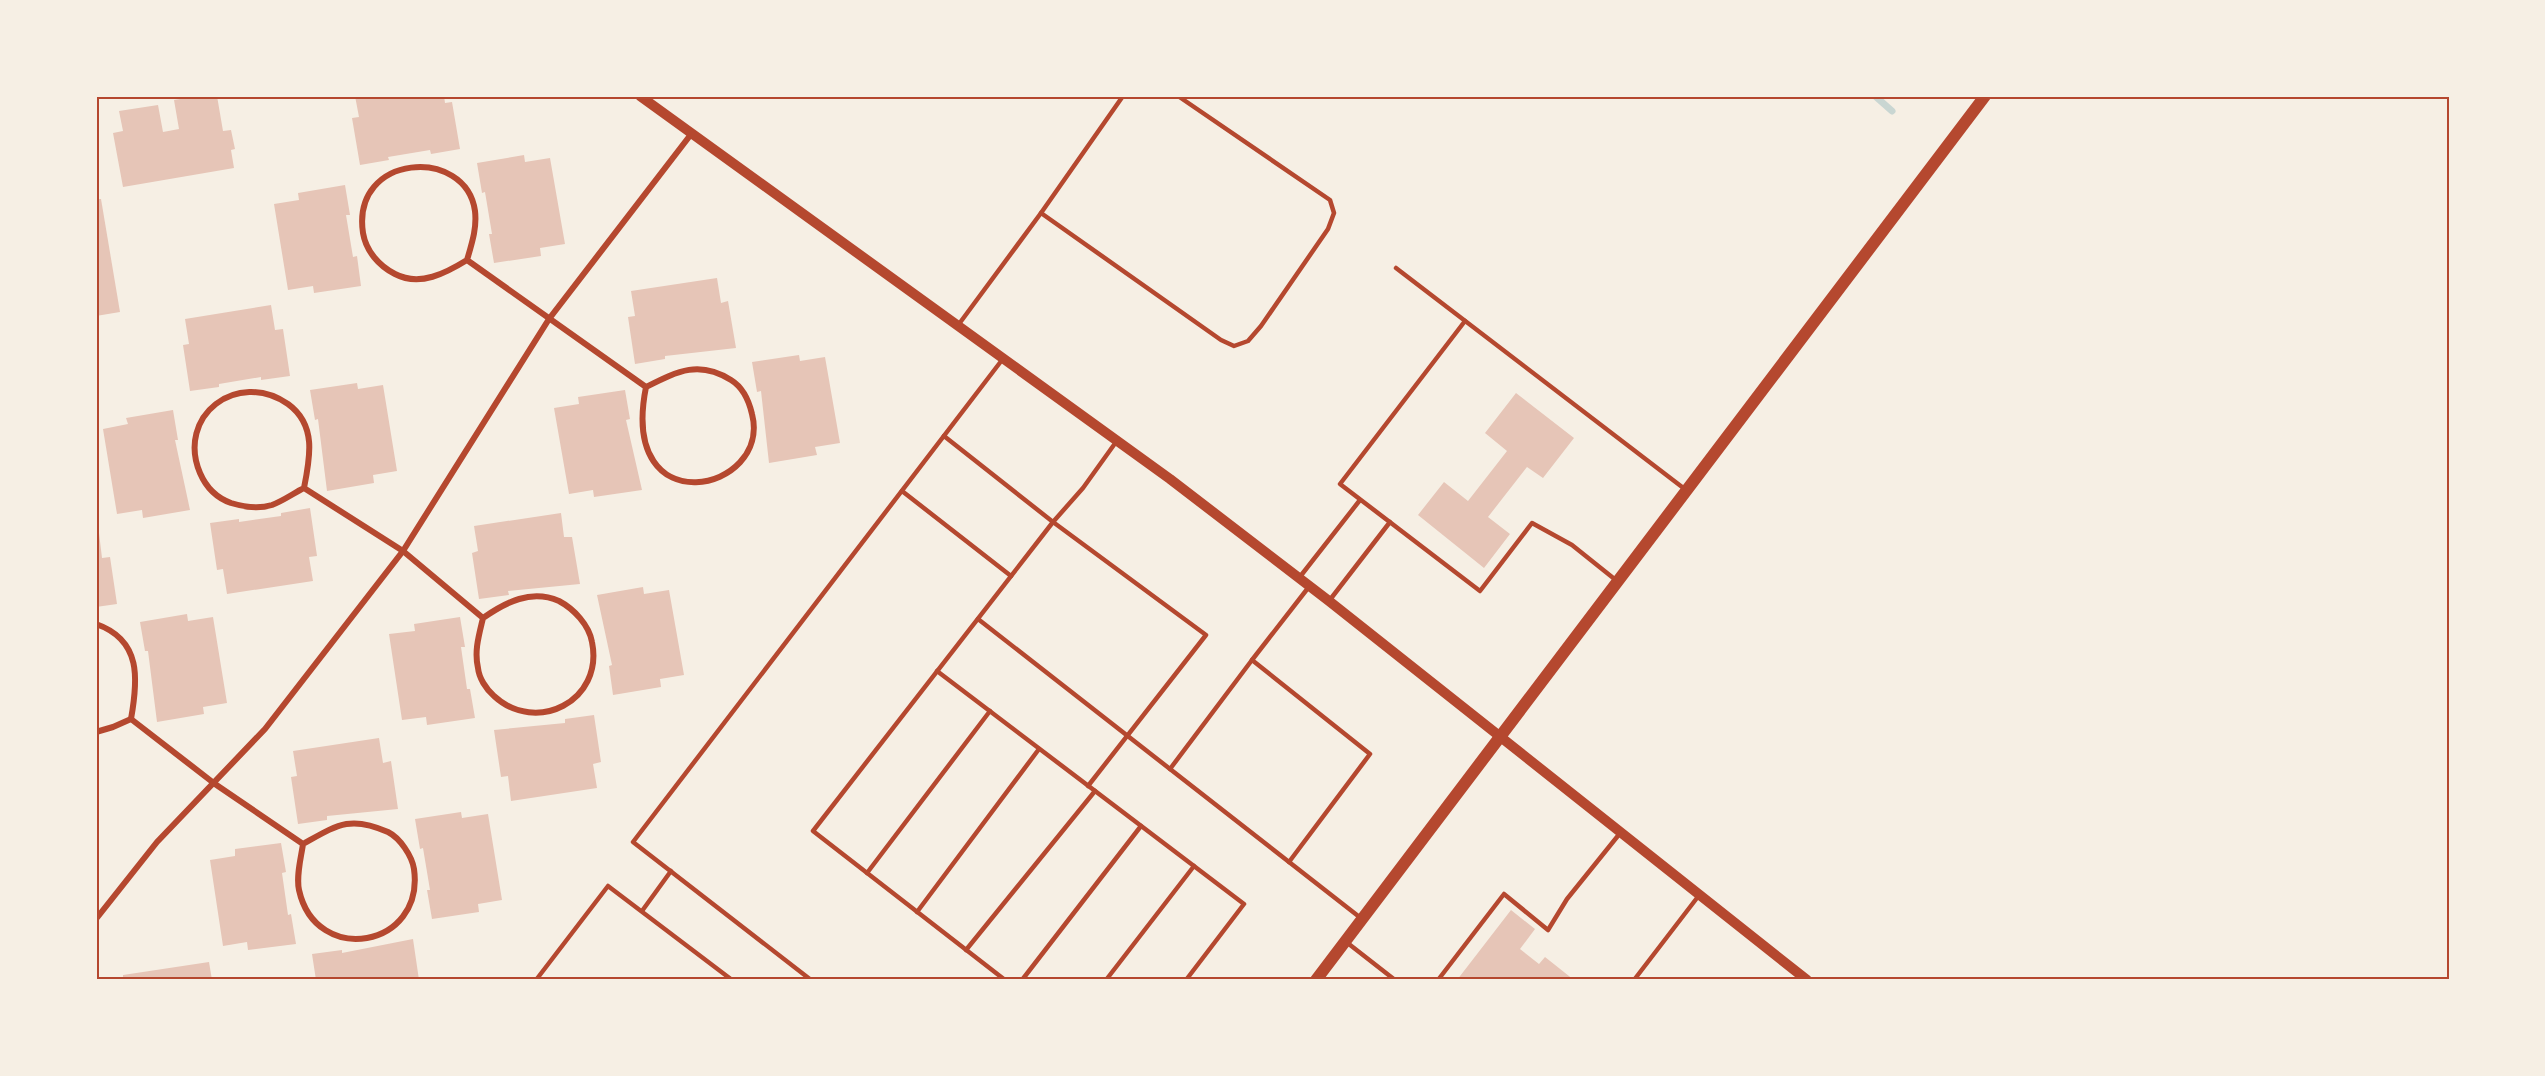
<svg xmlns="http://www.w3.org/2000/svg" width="2545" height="1076" viewBox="0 0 2545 1076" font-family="'Titillium Web',sans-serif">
  <rect width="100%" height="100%" fill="#f6efe4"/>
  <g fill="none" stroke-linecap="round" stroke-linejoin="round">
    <polyline stroke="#c9d6d2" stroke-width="7" points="1875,96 1892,111"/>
  </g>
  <g fill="#e6c5b7">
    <polygon points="199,96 217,96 223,131 231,130 235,149 231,150 234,168 123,187 113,133 123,131 119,111 158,105 163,132 179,129 174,100"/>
    <polygon points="355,96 444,96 445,103 452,102 460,149 431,154 430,150 388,157 389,160 360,165 352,118 359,117"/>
    <polygon points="524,155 525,162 550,158 565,244 540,248 541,256 494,263 489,234 492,234 485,192 482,193 477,163"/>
    <polygon points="345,185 350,215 346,215 353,257 357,256 361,286 314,293 313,286 288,290 274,204 299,200 298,193"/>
    <polygon points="96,199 101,199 120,312 96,316"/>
    <polygon points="717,278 721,303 728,301 736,348 665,356 665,359 635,364 628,317 635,316 631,291"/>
    <polygon points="271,305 275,330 283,329 290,376 261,380 261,377 219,384 219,387 190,391 183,345 189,344 185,319"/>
    <polygon points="799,355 800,361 825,357 840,443 815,447 817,455 769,463 761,391 757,392 752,362"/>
    <polygon points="357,383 358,389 383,385 397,471 373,475 374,483 327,491 318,419 315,420 310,390"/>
    <polygon points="625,390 630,419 626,420 642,490 594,497 593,490 569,494 554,408 579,404 578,397"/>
    <polygon points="1516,393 1574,438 1543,478 1527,467 1488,517 1510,534 1484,568 1418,515 1444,482 1468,501 1507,451 1485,433"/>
    <polygon points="173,410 178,440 175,440 190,510 143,518 142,510 117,514 103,429 128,424 126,418"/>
    <polygon points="310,508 317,556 309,557 313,581 227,594 223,569 217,570 210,523 239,519 239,522 281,516 281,513"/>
    <polygon points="561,513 564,537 572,537 580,584 508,591 509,595 479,599 472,553 478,551 474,526"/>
    <polygon points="99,533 102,558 110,557 117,604 96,607 96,534"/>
    <polygon points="643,587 644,594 669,590 684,675 660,679 661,687 613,695 609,666 612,665 597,595"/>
    <polygon points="187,614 188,621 213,617 227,703 203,707 204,714 157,722 148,651 145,651 140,622"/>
    <polygon points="460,617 465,647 461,647 467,689 470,689 475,718 427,725 426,717 402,720 389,634 415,631 414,624"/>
    <polygon points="594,715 601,762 593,764 597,788 511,801 508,776 501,777 494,730 565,723 565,719"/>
    <polygon points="379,738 383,763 391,761 398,809 327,816 327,820 298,824 291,777 297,776 293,751"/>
    <polygon points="461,812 462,818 488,814 502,900 478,904 479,912 432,919 427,890 430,890 423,848 420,849 415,819"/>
    <polygon points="281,843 286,872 282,873 288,915 291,914 296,944 248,950 247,942 223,946 210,860 235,856 235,849"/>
    <polygon points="1511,910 1535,929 1520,949 1539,964 1545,957 1574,980 1457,980"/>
    <polygon points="413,939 419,980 316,980 312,954 342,950 342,953"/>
    <polygon points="209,962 212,980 123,980 123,975"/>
  </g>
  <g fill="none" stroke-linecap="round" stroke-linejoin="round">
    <g stroke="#b5482f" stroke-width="4.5">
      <polyline points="1041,213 1221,340 1234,346 1248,341 1261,326 1328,229 1334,213 1330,200 1178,96"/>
      <polyline points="1396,268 1686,490"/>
      <polyline points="1465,321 1340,484 1480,591 1532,523 1572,545 1617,581"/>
      <polyline points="959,324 1041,213 1123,96"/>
      <polyline points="944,436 1053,522 1206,635 1088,786"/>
      <polyline points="902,491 1011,576"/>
      <polyline points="1299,578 1360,500"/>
      <polyline points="1329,601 1390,522"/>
      <polyline points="978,619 1362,919"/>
      <polyline points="937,671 1244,904 1186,980"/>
      <polyline points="1170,769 1252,660"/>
      <polyline points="1289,862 1370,754 1252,660 1308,588"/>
      <polyline points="867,873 990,711"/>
      <polyline points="642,911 671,871"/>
      <polyline points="917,912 1039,749"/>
      <polyline points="1345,941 1395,980"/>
      <polyline points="966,950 1095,791"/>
      <polyline points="536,980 608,886 732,980"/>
      <polyline points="811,980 633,842 1002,360"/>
      <polyline points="1005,980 813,831 1053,522 1083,488 1116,442"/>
      <polyline points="1022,980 1141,826"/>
      <polyline points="1106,980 1194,866"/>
      <polyline points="1438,980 1504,894 1548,930 1567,899 1621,832"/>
      <polyline points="1634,980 1700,894"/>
    </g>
    <g stroke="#b5482f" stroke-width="6">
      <path d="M467,260C446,273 420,287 395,274C379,266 366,251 363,233C351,153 466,146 475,211C477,228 472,243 467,260L646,387C618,527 772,492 752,414C749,401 744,388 731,380C699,360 678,371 646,387"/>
      <path d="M304,488C294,493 283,501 272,505C259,509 244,507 231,503C217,498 206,487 200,473C176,416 237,369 288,404C317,425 310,458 304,488L403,551L483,618C479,635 474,651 478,668C479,678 486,689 494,696C536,735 604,701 592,642C589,625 574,609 559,601C531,589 506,602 483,618"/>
      <path d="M96,624C142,640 138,680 131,719"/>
      <path d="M131,719L215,784L303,844C301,858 296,876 299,890C316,967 425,948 414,869C412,856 400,838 388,832C350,815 337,825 303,844"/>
      <polyline points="96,732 113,727 131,719"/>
      <polyline points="96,919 157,842 265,729 403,551 549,319 692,133"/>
    </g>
    <polyline stroke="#b5482f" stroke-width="10" points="640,96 1170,479 1329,601 1807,980"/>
    <polyline stroke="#b5482f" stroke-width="12" points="1316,980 1985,96"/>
  </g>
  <rect width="2545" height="1076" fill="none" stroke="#f6efe4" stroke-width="195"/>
  <rect x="98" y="98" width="2350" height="880" fill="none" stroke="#b5482f" stroke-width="2"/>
</svg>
